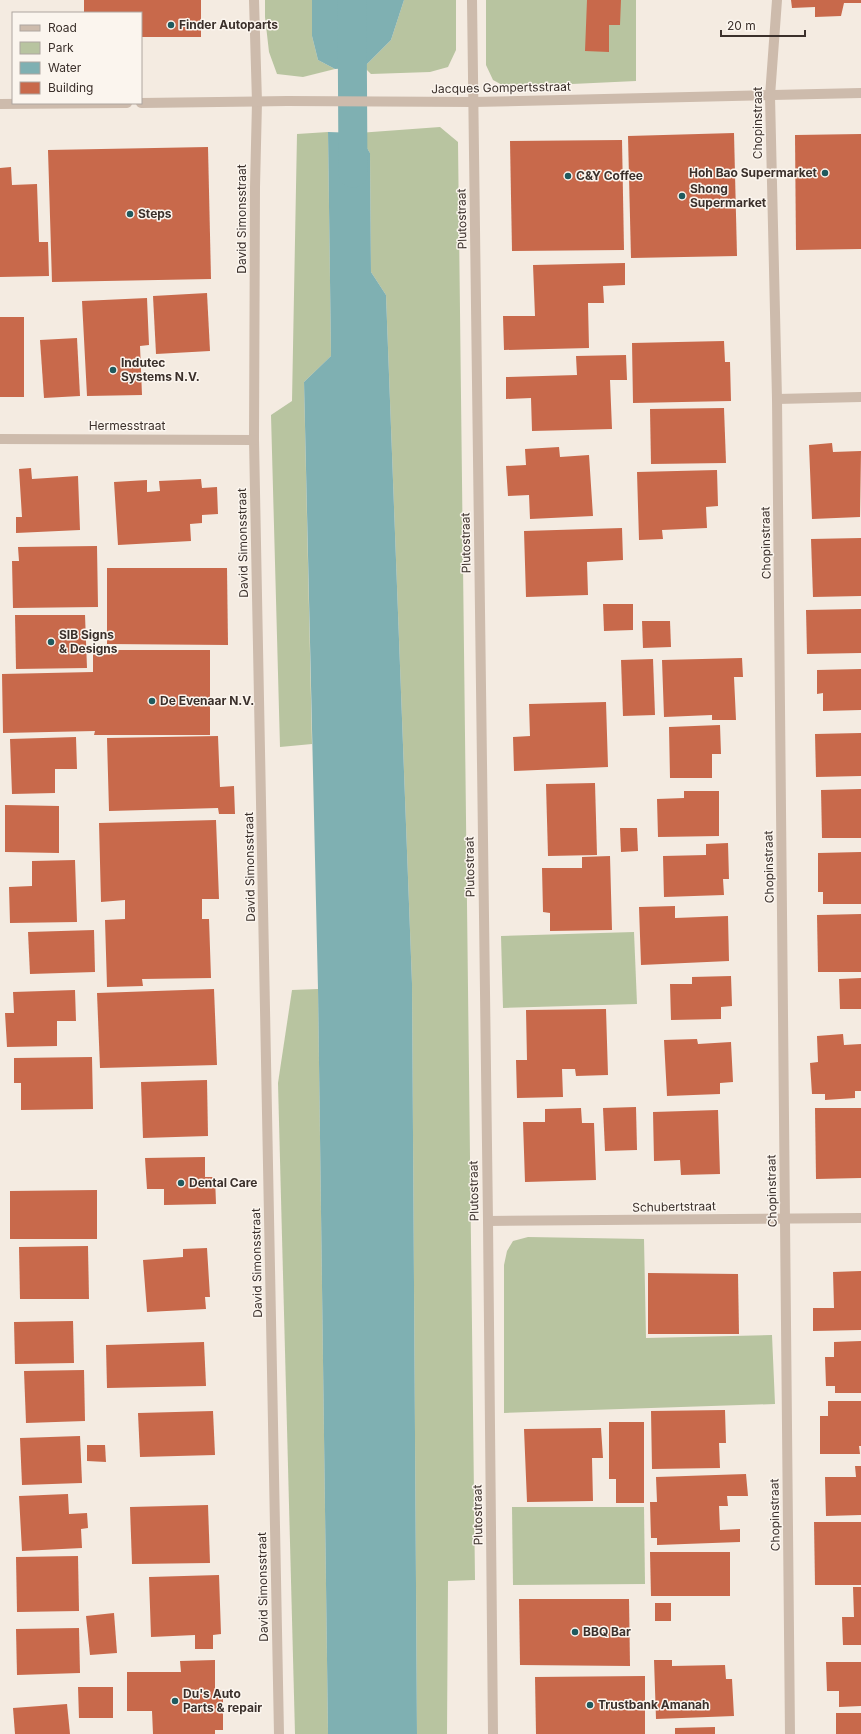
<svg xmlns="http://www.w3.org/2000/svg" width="861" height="1734" viewBox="0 0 861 1734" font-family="Inter,sans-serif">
  <rect width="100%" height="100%" fill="#f4ebe1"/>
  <g fill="#b8c4a0">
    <polygon points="265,0 312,0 312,36 318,60 335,69 303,77 277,74 269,52 265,17"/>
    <polygon points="404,0 456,0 456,50 448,67 430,72 371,74 364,67 391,40"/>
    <polygon points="486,0 636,0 636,81 506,87 493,80 486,65"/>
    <polygon points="440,127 458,142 475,1580 448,1581 447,1734 417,1734 412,983 386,295 371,272 370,153 358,133"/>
    <polygon points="328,132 331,356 304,382 312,744 280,747 271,415 292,401 297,134"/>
    <polygon points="634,932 637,1004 503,1008 501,936"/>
    <polygon points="318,989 328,1734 295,1734 278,1083 292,990"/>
    <polygon points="528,1237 644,1239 646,1338 772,1335 775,1404 504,1413 504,1265 507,1251 513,1241"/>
    <polygon points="512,1507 644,1507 645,1584 513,1585"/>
  </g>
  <g fill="#7fb0b2">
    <polygon points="312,0 404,0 391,40 364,67 335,69 318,60 312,36"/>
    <polygon points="328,132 358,133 370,153 371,272 386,295 412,983 417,1734 328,1734 318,989 304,382 331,356"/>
  </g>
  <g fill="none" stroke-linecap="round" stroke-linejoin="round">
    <polyline stroke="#7fb0b2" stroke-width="29" points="352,0 353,173"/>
  </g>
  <g fill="#c8694b">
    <polygon points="84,0 201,0 201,37 141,37 141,13 84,13"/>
    <polygon points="587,0 621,0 620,25 609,25 609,52 585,51"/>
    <polygon points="791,0 861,0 861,3 844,3 841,16 815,17 815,7 792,8"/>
    <polygon points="734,133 737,256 631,258 628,136"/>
    <polygon points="861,134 861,249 796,250 795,135"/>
    <polygon points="622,140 624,250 512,251 510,141"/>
    <polygon points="208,147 211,279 52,282 48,150"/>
    <polygon points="11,167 12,185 37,184 39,242 48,242 49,276 0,277 0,168"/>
    <polygon points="625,263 625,285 603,286 604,303 588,303 589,348 504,350 503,316 535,316 533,265"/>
    <polygon points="207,293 210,351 156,354 153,296"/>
    <polygon points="147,298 149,345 140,346 142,395 87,396 82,301"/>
    <rect x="0" y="317" width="24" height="80"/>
    <polygon points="77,338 80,396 44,398 40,340"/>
    <polygon points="724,341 725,362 730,362 731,401 633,403 632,343"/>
    <polygon points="626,355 627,380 610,380 612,429 532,431 531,398 506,399 506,377 577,375 576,356"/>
    <polygon points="724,408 726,463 651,464 650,409"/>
    <polygon points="832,443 833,452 861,451 860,517 812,519 809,445"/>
    <polygon points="559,447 560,457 589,455 593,516 530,519 529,495 508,496 506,466 526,465 525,449"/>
    <polygon points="31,468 32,479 78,476 80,530 16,533 16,517 22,517 19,469"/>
    <polygon points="717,470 718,506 706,507 707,528 662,530 663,539 639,540 637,472"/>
    <polygon points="201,479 202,488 217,487 218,514 202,515 202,523 190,524 191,541 118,545 114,482 147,480 147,492 160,491 159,481"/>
    <polygon points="622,528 623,560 587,562 588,595 526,597 524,531"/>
    <polygon points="861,538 861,596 813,597 811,539"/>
    <polygon points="97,546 98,607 13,608 12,561 19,561 18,547"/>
    <polygon points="107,568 227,568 228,645 107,644"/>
    <polygon points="603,604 633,604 633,630 604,631"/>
    <polygon points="861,609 861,653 807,654 806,610"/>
    <polygon points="15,615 85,615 87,668 16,669"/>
    <polygon points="642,621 670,621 671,647 643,648"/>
    <polygon points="93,650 210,650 210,735 94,735 95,731 3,733 2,674 93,672"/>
    <polygon points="742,658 743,677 734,677 736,720 712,720 712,715 664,717 662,660"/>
    <polygon points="653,659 655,715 623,716 621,660"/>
    <polygon points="861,669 861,710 823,711 823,693 817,694 817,670"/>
    <polygon points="606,702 608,767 514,771 513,737 530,736 529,704"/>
    <polygon points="720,725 721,754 712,754 712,778 670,778 669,727"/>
    <polygon points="861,733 861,776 816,777 815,734"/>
    <polygon points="218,736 220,787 234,786 235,814 219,814 218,808 109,811 107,738"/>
    <polygon points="76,737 77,769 55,769 55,793 12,794 10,739"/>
    <polygon points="595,783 597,855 548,856 546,784"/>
    <polygon points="861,789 861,838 822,838 821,790"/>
    <polygon points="684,791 719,791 719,836 658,837 657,799 684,798"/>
    <polygon points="5,805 59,806 59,853 5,852"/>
    <polygon points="216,820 219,899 202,899 202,919 209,919 211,978 142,979 143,986 107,987 105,920 125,919 125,900 101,902 99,823"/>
    <polygon points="620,828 637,828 638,851 621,852"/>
    <polygon points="728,843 729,879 723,879 724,895 664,897 663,856 706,855 706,844"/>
    <polygon points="861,852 861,904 823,904 823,892 818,892 818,853"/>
    <polygon points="610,856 612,930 550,931 550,913 543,912 542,868 582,868 582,857"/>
    <polygon points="75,860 77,922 10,923 9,887 32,886 32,861"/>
    <polygon points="675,906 675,918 728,916 729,961 641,965 639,907"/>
    <polygon points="861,914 861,972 818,972 817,915"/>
    <polygon points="94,930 95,972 30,974 28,932"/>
    <polygon points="731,976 732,1006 721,1007 721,1019 671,1020 670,984 692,984 692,977"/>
    <polygon points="861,978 861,1009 840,1009 839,979"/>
    <polygon points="214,989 217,1065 100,1068 97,993"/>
    <polygon points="75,990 76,1021 57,1021 57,1046 7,1047 5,1013 14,1013 13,992"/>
    <polygon points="606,1009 608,1075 576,1076 575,1069 562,1069 563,1097 517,1098 516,1060 527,1060 526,1010"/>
    <polygon points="843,1034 844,1045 861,1044 861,1091 855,1091 855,1098 825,1100 825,1094 812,1094 810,1063 818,1062 817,1036"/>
    <polygon points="697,1039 698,1044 731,1042 733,1082 720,1083 720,1094 667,1096 664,1040"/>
    <polygon points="92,1057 93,1109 21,1110 21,1083 14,1083 14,1058"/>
    <polygon points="207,1080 208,1136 143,1138 141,1082"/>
    <polygon points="636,1107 637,1150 605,1151 603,1108"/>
    <polygon points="581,1108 582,1123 594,1123 596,1180 525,1182 523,1122 545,1122 545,1109"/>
    <polygon points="815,1108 861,1108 861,1178 816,1179"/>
    <polygon points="718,1110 720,1174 681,1175 680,1160 654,1161 653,1112"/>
    <polygon points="205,1157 205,1177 215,1177 216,1204 164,1205 164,1189 147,1189 145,1158"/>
    <polygon points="97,1190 97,1239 10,1239 10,1191"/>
    <polygon points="88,1246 89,1299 20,1299 19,1247"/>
    <polygon points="207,1248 210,1297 205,1297 206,1309 147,1312 143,1260 183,1257 183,1249"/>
    <polygon points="861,1271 861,1330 813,1331 813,1308 834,1308 833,1272"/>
    <polygon points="648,1273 738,1274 739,1334 648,1334"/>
    <polygon points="73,1321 74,1363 15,1364 14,1322"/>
    <polygon points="861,1341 861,1393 835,1393 835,1386 826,1386 825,1357 834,1357 834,1342"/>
    <polygon points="204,1342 206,1386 107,1388 106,1345"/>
    <polygon points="84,1370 85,1421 26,1423 24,1371"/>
    <polygon points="828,1401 861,1401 861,1446 859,1446 860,1454 820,1454 820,1416 828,1416"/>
    <polygon points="725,1410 726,1443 719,1443 720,1468 652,1469 651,1411"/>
    <polygon points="213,1411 215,1455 140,1457 138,1413"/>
    <polygon points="609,1422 644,1422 644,1503 616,1503 616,1479 609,1479"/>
    <polygon points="601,1428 603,1458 592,1458 593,1501 527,1502 524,1429"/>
    <polygon points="80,1436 82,1483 22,1485 20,1438"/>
    <polygon points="87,1445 105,1445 106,1462 87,1461"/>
    <polygon points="855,1466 861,1466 861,1515 826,1516 825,1477 856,1477"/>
    <polygon points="746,1474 748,1496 727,1496 728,1506 719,1506 720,1530 740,1529 740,1542 657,1545 657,1538 651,1538 650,1502 657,1502 656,1477"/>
    <polygon points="68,1494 69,1514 87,1513 88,1528 81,1529 82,1548 22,1551 19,1496"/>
    <polygon points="208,1505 210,1563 132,1564 130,1507"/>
    <polygon points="814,1522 861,1522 861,1585 815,1585"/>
    <polygon points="650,1552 730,1552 730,1596 651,1596"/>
    <polygon points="78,1556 79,1611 17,1612 16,1557"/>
    <polygon points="219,1575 221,1634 213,1635 213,1649 195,1649 195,1635 151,1637 149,1577"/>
    <polygon points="853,1587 861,1587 861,1645 843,1645 842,1617 854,1617"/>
    <polygon points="519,1599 629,1599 630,1666 520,1665"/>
    <rect x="655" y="1603" width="16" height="18"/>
    <polygon points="114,1613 117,1653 90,1655 86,1616"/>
    <polygon points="79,1628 80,1673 17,1675 16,1629"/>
    <polygon points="215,1660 215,1691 223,1690 223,1730 215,1730 215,1734 153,1734 152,1711 127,1711 127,1672 181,1672 180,1661"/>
    <polygon points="654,1660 672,1660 672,1666 725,1665 726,1679 732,1679 734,1716 656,1719"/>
    <polygon points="826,1662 861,1662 861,1706 839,1707 839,1691 827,1691"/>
    <polygon points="645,1676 645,1734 536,1734 535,1677"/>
    <polygon points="78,1687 113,1687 113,1718 79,1718"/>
    <polygon points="67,1704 70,1734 15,1734 13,1708"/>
    <rect x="836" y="1713" width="25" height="21"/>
    <polygon points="715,1727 715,1734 675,1734 675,1728"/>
  </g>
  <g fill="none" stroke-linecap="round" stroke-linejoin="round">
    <g stroke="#cdbbac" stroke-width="10">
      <polyline points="254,0 257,102 255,187 254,440 279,1734"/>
      <polyline points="472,0 488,1221 493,1734"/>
      <polyline points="777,0 770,96 777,399 790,1734"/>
      <polyline points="141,103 287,101 473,102 861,93"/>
      <polyline points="0,104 127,103"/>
      <polyline points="777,399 861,397"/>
      <polyline points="0,439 254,440"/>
      <polyline points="488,1221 861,1218"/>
    </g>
  </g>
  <g fill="#1f5a5e" stroke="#fbf5ee" stroke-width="1.5">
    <circle cx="171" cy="25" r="4"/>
    <circle cx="825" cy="173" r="4"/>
    <circle cx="568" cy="176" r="4"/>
    <circle cx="682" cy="196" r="4"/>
    <circle cx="130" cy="214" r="4"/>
    <circle cx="113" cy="370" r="4"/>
    <circle cx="51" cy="642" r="4"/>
    <circle cx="152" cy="701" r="4"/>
    <circle cx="181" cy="1183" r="4"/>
    <circle cx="575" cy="1632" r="4"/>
    <circle cx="175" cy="1701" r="4"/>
    <circle cx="590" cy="1705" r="4"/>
  </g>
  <g text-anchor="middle" stroke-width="3" stroke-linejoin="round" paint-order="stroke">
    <g font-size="12" font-weight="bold" fill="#3b302b" stroke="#fbf5ee" text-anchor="start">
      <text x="179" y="29">Finder Autoparts</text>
      <text x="817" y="177" text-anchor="end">Hoh Bao Supermarket</text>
      <text x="576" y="180">C&amp;Y Coffee</text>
      <text x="690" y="193">Shong<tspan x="690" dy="14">Supermarket</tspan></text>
      <text x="138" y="218">Steps</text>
      <text x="121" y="367">Indutec<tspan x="121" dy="14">Systems N.V.</tspan></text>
      <text x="59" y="639">SIB Signs<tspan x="59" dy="14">&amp; Designs</tspan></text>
      <text x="160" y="705">De Evenaar N.V.</text>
      <text x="189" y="1187">Dental Care</text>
      <text x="583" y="1636">BBQ Bar</text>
      <text x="183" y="1698">Du's Auto<tspan x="183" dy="14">Parts &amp; repair</tspan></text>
      <text x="598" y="1709">Trustbank Amanah</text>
    </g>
    <g font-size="12" fill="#3b302b" stroke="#fbf5ee">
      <text transform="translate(501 88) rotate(-1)" y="4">Jacques Gompertsstraat</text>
      <text transform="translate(758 123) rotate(-90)" y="4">Chopinstraat</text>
      <text transform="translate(242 219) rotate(-90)" y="4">David Simonsstraat</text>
      <text transform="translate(462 219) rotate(-91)" y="4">Plutostraat</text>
      <text x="127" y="430">Hermesstraat</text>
      <text transform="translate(243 543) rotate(-91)" y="4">David Simonsstraat</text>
      <text transform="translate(466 543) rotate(-91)" y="4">Plutostraat</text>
      <text transform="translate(766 543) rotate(-91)" y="4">Chopinstraat</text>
      <text transform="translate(250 867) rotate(-91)" y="4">David Simonsstraat</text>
      <text transform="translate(470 867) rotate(-91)" y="4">Plutostraat</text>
      <text transform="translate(769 867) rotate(-91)" y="4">Chopinstraat</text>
      <text transform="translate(474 1191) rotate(-91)" y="4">Plutostraat</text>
      <text transform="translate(772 1191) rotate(-91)" y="4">Chopinstraat</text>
      <text transform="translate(674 1207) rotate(-1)" y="4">Schubertstraat</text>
      <text transform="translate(257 1263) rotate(-91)" y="4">David Simonsstraat</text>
      <text transform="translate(478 1515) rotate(-91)" y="4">Plutostraat</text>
      <text transform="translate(775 1515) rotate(-91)" y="4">Chopinstraat</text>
      <text transform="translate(263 1587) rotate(-91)" y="4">David Simonsstraat</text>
    </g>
  </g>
  <rect x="12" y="12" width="130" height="92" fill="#fbf5ee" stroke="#aea6a0"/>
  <rect x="20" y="25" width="20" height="6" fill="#cdbbac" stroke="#aea6a0"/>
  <text x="48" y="32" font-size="12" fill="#3b302b">Road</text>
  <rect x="20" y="42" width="20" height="12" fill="#b8c4a0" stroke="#aea6a0"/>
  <text x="48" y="52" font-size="12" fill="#3b302b">Park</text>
  <rect x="20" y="62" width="20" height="12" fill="#7fb0b2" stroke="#aea6a0"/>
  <text x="48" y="72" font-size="12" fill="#3b302b">Water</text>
  <rect x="20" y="82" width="20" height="12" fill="#c8694b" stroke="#aea6a0"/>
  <text x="48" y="92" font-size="12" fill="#3b302b">Building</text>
  <path d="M721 30v6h84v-6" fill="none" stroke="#3b302b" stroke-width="2"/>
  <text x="727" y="30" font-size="12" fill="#3b302b" stroke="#fbf5ee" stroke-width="3" paint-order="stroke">20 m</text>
</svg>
